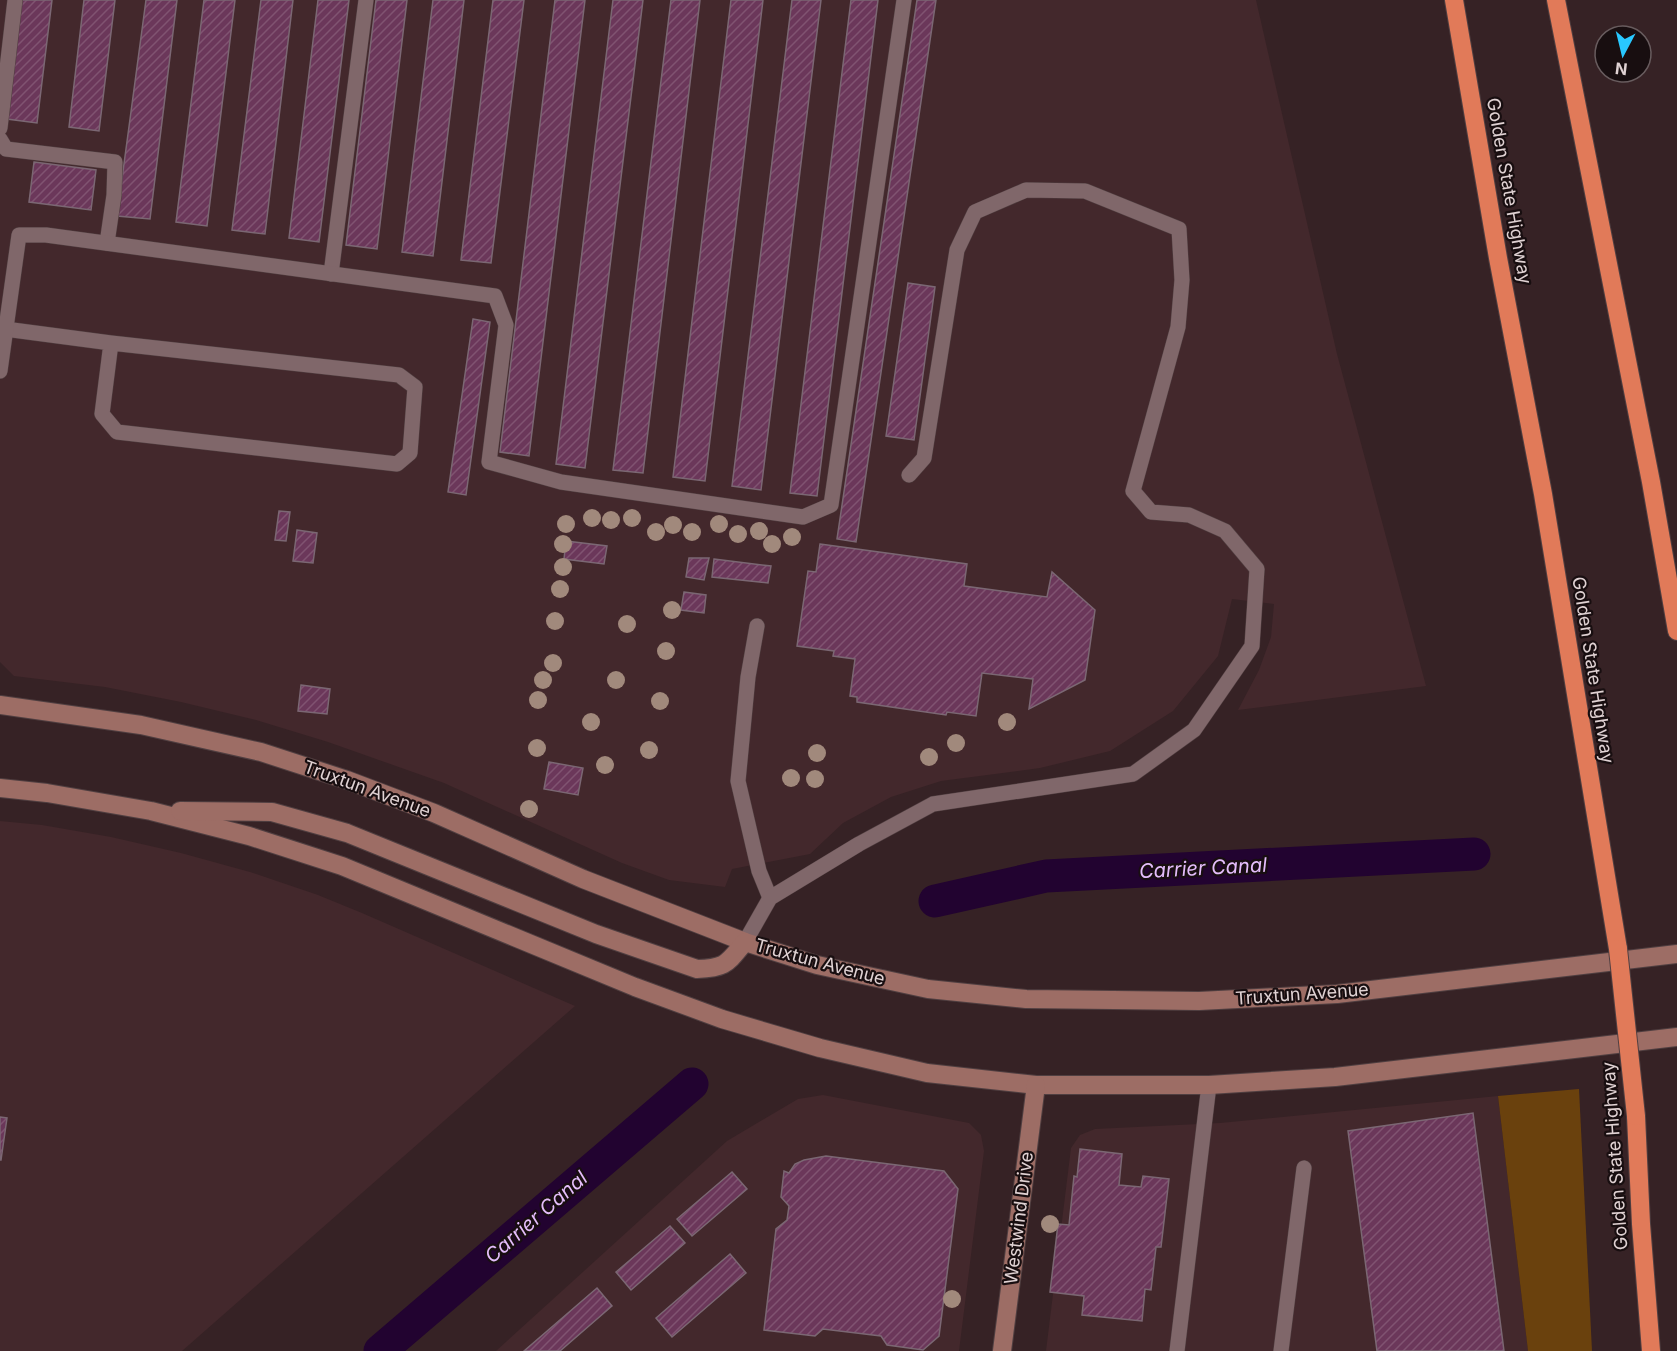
<svg xmlns="http://www.w3.org/2000/svg" width="1677" height="1351" viewBox="0 0 1677 1351" font-family="Inter,sans-serif">
  <defs>
    <pattern id="building-hatch" width="6" height="6" patternUnits="userSpaceOnUse" patternTransform="scale(1.5)"><rect width="6" height="6" fill="#6b375a"/><path d="M-1 1l2-2M0 6l6-6M5 7l2-2" fill="none" stroke="#805371"/></pattern>
  </defs>
  <rect width="100%" height="100%" fill="#362225"/>
  <g fill="#43282c">
    <polygon points="0,0 1256,0 1337,354 1426,686 1238,710 1259,670 1271,637 1274,604 1232,599 1218,656 1173,711 1110,751 1040,768 941,781 891,797 843,823 810,854 732,869 725,887 669,880 622,863 444,783 328,742 256,720 181,702 105,687 14,676 0,662"/>
    <polygon points="0,821 42,825 111,837 181,853 250,872 318,895 362,913 575,1006 182,1351 0,1351"/>
    <polygon points="823,1095 969,1123 981,1135 984,1151 959,1351 496,1351 727,1141 798,1099"/>
    <polygon points="1498,1096 1528,1351 1046,1351 1071,1148 1080,1135 1095,1129 1220,1123"/>
  </g>
  <polygon fill="#6a410d" points="1579,1089 1592,1351 1528,1351 1498,1096"/>
  <g fill="none" stroke-linecap="round" stroke-linejoin="round">
    <g stroke="#220330" stroke-width="33">
      <polyline points="935,901 1046,876 1474,854"/>
      <polyline points="380,1351 692,1084"/>
    </g>
  </g>
  <g fill="url(#building-hatch)" stroke="#7b6773" stroke-width="1.5">
    <polygon points="21,0 52,0 37,123 7,119"/>
    <polygon points="84,0 115,0 99,131 69,127"/>
    <polygon points="146,0 177,0 150,219 117,216"/>
    <polygon points="204,0 235,0 207,226 176,222"/>
    <polygon points="261,0 293,0 265,234 232,230"/>
    <polygon points="318,0 349,0 319,242 289,238"/>
    <polygon points="376,0 407,0 377,249 346,245"/>
    <polygon points="433,0 464,0 433,256 402,252"/>
    <polygon points="493,0 524,0 491,263 461,260"/>
    <polygon points="555,0 585,0 529,456 500,452"/>
    <polygon points="613,0 643,0 585,468 556,464"/>
    <polygon points="671,0 700,0 643,473 613,470"/>
    <polygon points="731,0 763,0 705,481 673,477"/>
    <polygon points="792,0 821,0 761,490 732,486"/>
    <polygon points="851,0 878,0 817,496 790,493"/>
    <polygon points="917,0 936,0 856,542 837,539"/>
    <polygon points="34,162 96,170 91,210 29,202"/>
    <polygon points="908,283 935,287 914,440 886,436"/>
    <polygon points="473,319 490,322 466,495 448,492"/>
    <polygon points="279,511 290,512 286,541 275,540"/>
    <polygon points="297,530 317,533 313,563 293,561"/>
    <polygon points="566,541 607,546 604,564 564,559"/>
    <polygon points="820,544 967,564 964,586 1047,597 1052,572 1095,610 1085,680 1029,709 1033,679 982,673 976,716 947,712 946,715 857,702 857,697 850,696 855,659 833,656 834,651 797,646 808,571 816,572"/>
    <polygon points="689,558 709,558 704,580 686,577"/>
    <polygon points="714,559 771,566 768,583 712,577"/>
    <polygon points="684,592 706,595 704,613 681,610"/>
    <polygon points="301,685 330,689 327,714 298,711"/>
    <polygon points="549,762 583,768 578,795 544,789"/>
    <polygon points="1473,1113 1504,1351 1377,1351 1348,1131"/>
    <polygon points="0,1117 7,1118 1,1160 0,1160"/>
    <polygon points="1080,1149 1122,1154 1119,1185 1141,1187 1143,1176 1169,1179 1161,1247 1156,1247 1151,1290 1145,1289 1142,1321 1082,1315 1084,1296 1050,1292 1058,1224 1069,1225 1074,1176 1077,1177"/>
    <polygon points="826,1156 944,1171 958,1189 939,1336 923,1350 887,1345 881,1336 823,1329 815,1336 764,1330 776,1229 787,1220 789,1206 781,1197 784,1171 789,1173 795,1164 804,1160"/>
    <polygon points="732,1172 747,1189 692,1236 677,1219"/>
    <polygon points="670,1226 685,1243 631,1290 616,1272"/>
    <polygon points="730,1254 746,1273 672,1337 656,1318"/>
    <polygon points="597,1288 612,1306 560,1351 524,1351"/>
  </g>
  <g fill="none" stroke-linecap="round" stroke-linejoin="round">
    <defs>
      <g id="lane">
        <polyline points="0,128 15,0"/>
        <polyline points="0,139 6,149 115,162 114,195 107,243"/>
        <polyline points="331,274 366,0"/>
        <polyline points="5,329 111,343 399,375 415,387 410,453 397,464 117,432 102,414 111,343"/>
        <polyline points="0,371 19,235 46,235 495,296 506,325 489,462 561,482 803,517 831,505 904,0"/>
        <polyline points="757,626 748,677 738,781 759,871 770,898"/>
        <polyline points="745,942 770,898 859,844 933,804 1133,774 1194,730 1252,646 1257,569 1225,531 1189,515 1151,512 1133,491 1178,327 1182,280 1179,229 1085,191 1026,190 975,212 957,250 924,458 909,475"/>
        <polyline points="1177,1351 1209,1085"/>
        <polyline points="1281,1351 1304,1168"/>
      </g>
      <g id="secondary">
        <polyline points="0,705 141,725 261,752 347,780 434,813 583,879 745,942 817,965 928,989 1026,999 1199,1001 1337,994 1677,954"/>
        <polyline points="0,788 47,793 151,811 249,836 342,866 635,987 722,1019 820,1048 927,1073 1036,1085 1209,1085 1335,1077 1677,1037"/>
        <path d="M180,811L272,812L347,833L596,934L697,969C727,968 727,963 745,942"/>
        <polyline points="1002,1351 1036,1085"/>
      </g>
      <g id="highway">
        <polyline points="1454,0 1498,258 1543,494 1618,949"/>
        <polyline points="1556,0 1651,482 1677,631"/>
        <polyline points="1636,1116 1641,1224 1651,1351"/>
      </g>
    </defs>
    <use href="#lane" stroke="#503f41" stroke-width="16"/>
    <use href="#secondary" stroke="#503f41" stroke-width="20"/>
    <use href="#highway" stroke="#503f41" stroke-width="20"/>
    <use href="#lane" stroke="#80676a" stroke-width="15"/>
    <use href="#secondary" stroke="#9d6d65" stroke-width="18"/>
    <use href="#highway" stroke="#e17a59" stroke-width="18"/>
    <defs>
      <polyline id="highway-bridge" points="1618,949 1636,1116"/>
    </defs>
    <use href="#highway-bridge" stroke="#503f41" stroke-width="20" stroke-linecap="butt"/>
    <use href="#highway-bridge" stroke="#e17a59" stroke-width="18"/>
  </g>
  <g fill="#a1897c">
    <circle cx="592" cy="518" r="9"/>
    <circle cx="632" cy="518" r="9"/>
    <circle cx="611" cy="520" r="9"/>
    <circle cx="566" cy="524" r="9"/>
    <circle cx="719" cy="524" r="9"/>
    <circle cx="673" cy="525" r="9"/>
    <circle cx="759" cy="531" r="9"/>
    <circle cx="656" cy="532" r="9"/>
    <circle cx="692" cy="532" r="9"/>
    <circle cx="738" cy="534" r="9"/>
    <circle cx="792" cy="537" r="9"/>
    <circle cx="563" cy="544" r="9"/>
    <circle cx="772" cy="544" r="9"/>
    <circle cx="563" cy="567" r="9"/>
    <circle cx="560" cy="589" r="9"/>
    <circle cx="672" cy="610" r="9"/>
    <circle cx="555" cy="621" r="9"/>
    <circle cx="627" cy="624" r="9"/>
    <circle cx="666" cy="651" r="9"/>
    <circle cx="553" cy="663" r="9"/>
    <circle cx="543" cy="680" r="9"/>
    <circle cx="616" cy="680" r="9"/>
    <circle cx="538" cy="700" r="9"/>
    <circle cx="660" cy="701" r="9"/>
    <circle cx="591" cy="722" r="9"/>
    <circle cx="1007" cy="722" r="9"/>
    <circle cx="956" cy="743" r="9"/>
    <circle cx="537" cy="748" r="9"/>
    <circle cx="649" cy="750" r="9"/>
    <circle cx="817" cy="753" r="9"/>
    <circle cx="929" cy="757" r="9"/>
    <circle cx="605" cy="765" r="9"/>
    <circle cx="791" cy="778" r="9"/>
    <circle cx="815" cy="779" r="9"/>
    <circle cx="529" cy="809" r="9"/>
    <circle cx="1050" cy="1224" r="9"/>
    <circle cx="952" cy="1299" r="9"/>
  </g>
  <g text-anchor="middle" stroke-width="4.5" stroke-linejoin="round" paint-order="stroke">
    <g font-size="18" fill="#e0d2d3" stroke="#180e10">
      <text transform="translate(1509 191) rotate(80)" y="6">Golden State Highway</text>
      <text transform="translate(1593 670) rotate(81)" y="6">Golden State Highway</text>
      <text transform="translate(367 789) rotate(20)" y="6">Truxtun Avenue</text>
      <text transform="translate(820 962) rotate(15)" y="6">Truxtun Avenue</text>
      <text transform="translate(1302 994) rotate(-4)" y="6">Truxtun Avenue</text>
      <text transform="translate(1615 1156) rotate(-94)" y="6">Golden State Highway</text>
      <text transform="translate(1019 1218) rotate(-83)" y="6">Westwind Drive</text>
    </g>
    <g font-size="20" font-style="italic" fill="#e4bdfb" stroke="#180e10">
      <text transform="translate(1203 868) rotate(-3)" y="7">Carrier Canal</text>
      <text transform="translate(536 1217) rotate(-41)" y="7">Carrier Canal</text>
    </g>
  </g>
  <g transform="translate(1623 54) rotate(187)"><circle r="28" fill="#180e10" stroke="#685c5e" stroke-width="1.5"/>
  <path d="M0-4.5L10 22L0 15L-10 22Z" fill="#29c8ff"/>
  <text y="-9" font-size="16" font-weight="bold" text-anchor="middle" fill="#e0d2d3">N</text>
  </g>
</svg>
